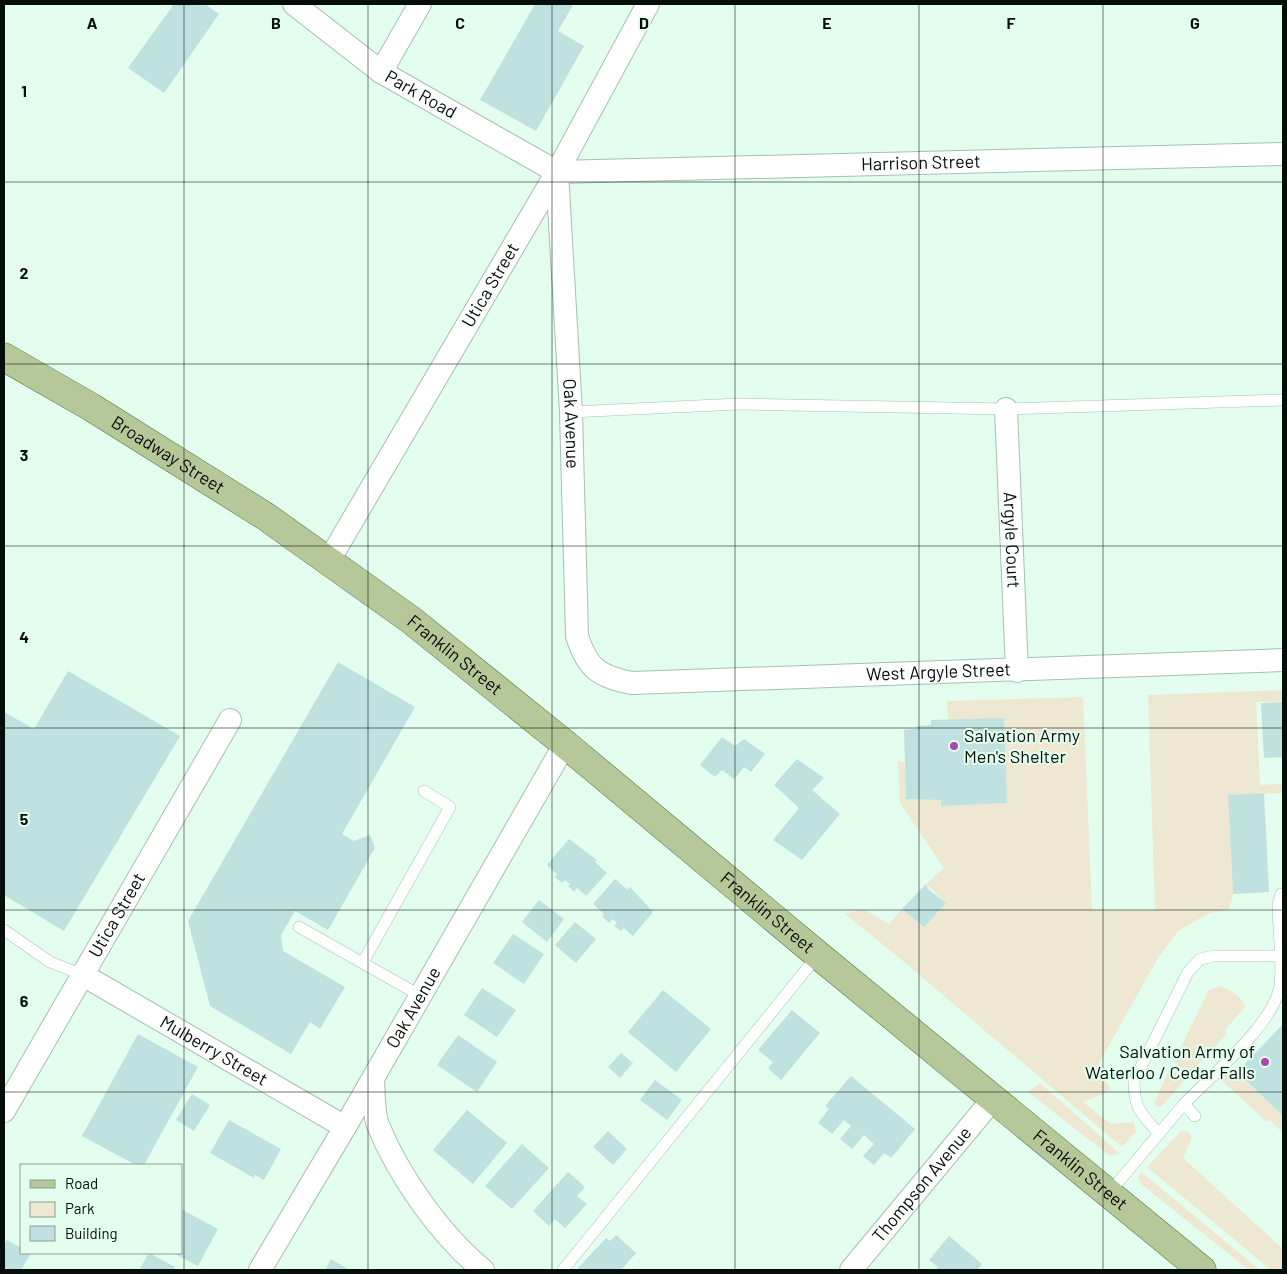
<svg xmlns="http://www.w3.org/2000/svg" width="1287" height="1274" viewBox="0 0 1287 1274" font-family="Barlow,sans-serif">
  <rect width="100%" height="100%" fill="#e3feee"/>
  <g fill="#eee7d1">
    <polygon points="1283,690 1283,701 1256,702 1260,785 1283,784 1283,793 1228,795 1233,894 1229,910 1209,913 1178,931 1158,958 1099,1063 1099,1070 1110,1088 1106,1093 1083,1102 1111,1124 1134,1122 1136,1132 1122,1147 891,951 845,914 863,909 889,924 902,909 924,927 946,903 926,884 944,868 900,803 898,761 905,763 906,799 941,800 942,806 1007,803 1004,718 948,720 947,701 1083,697 1092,910 1155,910 1148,695"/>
    <path d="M1221,986C1230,991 1243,996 1245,1007L1225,1030L1227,1034L1189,1074L1174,1061L1209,990Z"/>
    <polygon points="1170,1068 1185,1080 1161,1107 1157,1107 1154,1104"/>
    <polygon points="1232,1068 1283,1116 1283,1133 1270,1120 1267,1122 1220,1079"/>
    <polygon points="1040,1083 1119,1153 1110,1156 1028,1092"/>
    <polygon points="1181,1131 1188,1132 1192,1138 1183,1158 1283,1249 1283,1270 1271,1270 1147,1167"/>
    <polygon points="1141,1172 1260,1270 1249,1270 1141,1184 1138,1179"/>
  </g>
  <g fill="#bfe1df">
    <polygon points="174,4 205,4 219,14 164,93 128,68"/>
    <polygon points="535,4 573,5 558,31 584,46 536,131 480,100"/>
    <polygon points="338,662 415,707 342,834 354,841 370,835 375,848 328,930 295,911 281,935 283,951 345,987 320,1029 310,1022 291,1054 210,1006 188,921"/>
    <polygon points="68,671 180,736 64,931 4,895 4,712 34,729"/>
    <polygon points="1283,702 1283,757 1264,758 1261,703"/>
    <polygon points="1004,718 1007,803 941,806 941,800 906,799 904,730 917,729 917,726 931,725 931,720"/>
    <polygon points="722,737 735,746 744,739 765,754 751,772 744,767 734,779 722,770 715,777 700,765"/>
    <polygon points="797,759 824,778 812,790 840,814 802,860 773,840 799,808 774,785"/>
    <polygon points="1264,793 1269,892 1233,894 1228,795"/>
    <polygon points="569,839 597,860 595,862 607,873 586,896 577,888 574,892 568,886 570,884 565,880 562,883 555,877 557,874 547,865"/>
    <polygon points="615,879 628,890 630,887 653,912 633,936 624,928 621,931 614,926 617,923 612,919 609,923 602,916 604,914 593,904"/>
    <polygon points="926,884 929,890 946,903 924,927 902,909"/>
    <polygon points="539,900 564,919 547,942 522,922"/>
    <polygon points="575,922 596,939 576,963 555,945"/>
    <polygon points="513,934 544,954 524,984 493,963"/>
    <polygon points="482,988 516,1010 497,1037 464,1015"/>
    <polygon points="663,990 711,1029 676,1072 628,1032"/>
    <polygon points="792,1010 820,1033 781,1080 768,1068 773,1062 758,1050"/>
    <polygon points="1283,1024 1283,1116 1237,1072"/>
    <polygon points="138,1034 198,1067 144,1165 136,1165 82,1136"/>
    <polygon points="458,1035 497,1062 477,1092 437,1065"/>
    <polygon points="621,1053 633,1063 620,1078 608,1067"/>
    <polygon points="851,1076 915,1129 891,1158 884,1153 874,1165 863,1156 874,1144 864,1135 852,1149 840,1139 851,1126 844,1120 832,1134 818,1123 829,1109 825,1106"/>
    <polygon points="655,1080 682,1100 667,1120 640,1100"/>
    <polygon points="192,1094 210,1105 194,1131 176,1120"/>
    <polygon points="467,1110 507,1143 473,1184 433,1150"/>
    <polygon points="229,1120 281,1149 264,1180 255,1175 254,1178 210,1153"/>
    <polygon points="608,1131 627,1149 613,1165 593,1147"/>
    <polygon points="522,1144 549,1168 512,1209 485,1186"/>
    <polygon points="568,1172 585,1187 577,1196 587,1204 565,1228 555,1219 549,1226 533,1211"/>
    <polygon points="181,1209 218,1229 198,1266 173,1253 181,1253"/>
    <polygon points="616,1235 636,1253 621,1270 580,1270 578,1268 606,1238 610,1241"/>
    <polygon points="949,1236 982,1264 977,1270 935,1270 938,1267 929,1260"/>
    <polygon points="7,1240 21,1248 21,1253 31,1253 21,1270 4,1270 4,1245"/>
    <polygon points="149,1253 175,1267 173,1270 139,1270"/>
    <polygon points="331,1259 350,1270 325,1270"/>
  </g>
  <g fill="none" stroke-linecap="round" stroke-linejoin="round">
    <defs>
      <g id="lane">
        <polyline points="571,412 738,404 1006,409 1283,400"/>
        <polyline points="299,927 421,996"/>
        <polyline points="4,930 50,962 83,975"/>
        <polyline points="363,962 450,807 424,791"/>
        <path d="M1184,1104C1211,1076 1270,1027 1279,990C1284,973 1278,926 1278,905L1281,894"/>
        <path d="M1159,1134C1141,1113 1134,1109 1134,1081L1188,972L1200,959L1214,956H1279"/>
        <polyline points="1109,1193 1184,1104 1195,1116"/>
        <polyline points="563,1270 818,955"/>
      </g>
      <g id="street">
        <path id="s1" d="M294,4L381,72L557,172"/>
        <polyline points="381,72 420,4"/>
        <path id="s2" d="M557,172L571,412L577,636C587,668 599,677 632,683L1283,660"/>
        <path id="s3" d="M557,172L1283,154"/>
        <path id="s4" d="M1006,409L1017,671"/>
        <path id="s5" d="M328,562L557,172L648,4"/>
        <path id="s6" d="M83,975L345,1127"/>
        <path d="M373,1079C374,1093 373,1112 378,1125C398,1175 441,1236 483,1270"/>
        <path id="s7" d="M4,1111L230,720"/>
        <path id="s8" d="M260,1270L345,1127L565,744"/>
        <path id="s9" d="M851,1270L993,1099"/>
      </g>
      <g id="primary">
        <path id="s10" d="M4,357L91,407L265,516L411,620L565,744L818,955L1202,1270"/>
      </g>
    </defs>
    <use href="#lane" stroke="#a6c0b1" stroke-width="12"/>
    <use href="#street" stroke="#a6c0b1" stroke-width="24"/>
    <use href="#primary" stroke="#59703b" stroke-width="29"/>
    <use href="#lane" stroke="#fff" stroke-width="11"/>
    <use href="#street" stroke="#fff" stroke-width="22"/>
    <use href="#primary" stroke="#b6c89a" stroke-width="28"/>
  </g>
  <path fill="none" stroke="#060e09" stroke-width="1" stroke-opacity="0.55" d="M184,4V1270M368,4V1270M552,4V1270M735,4V1270M919,4V1270M1103,4V1270M4,182H1283M4,364H1283M4,546H1283M4,728H1283M4,910H1283M4,1092H1283"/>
  <g fill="#a649b2" stroke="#e3feee" stroke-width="2">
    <circle cx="954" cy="746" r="5"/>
    <circle cx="1265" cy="1062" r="5"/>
  </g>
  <g text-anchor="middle" stroke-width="4" stroke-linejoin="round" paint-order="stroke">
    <g font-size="18" fill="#060e09" stroke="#e3feee">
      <text dy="6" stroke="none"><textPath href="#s1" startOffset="156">Park Road</textPath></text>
      <text dy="6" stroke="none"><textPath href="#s3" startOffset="364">Harrison Street</textPath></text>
      <text dy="6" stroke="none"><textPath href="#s5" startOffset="321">Utica Street</textPath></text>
      <text dy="6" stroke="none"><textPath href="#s2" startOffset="252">Oak Avenue</textPath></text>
      <text dy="6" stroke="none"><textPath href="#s10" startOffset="191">Broadway Street</textPath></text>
      <text dy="6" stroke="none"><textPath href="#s4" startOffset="131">Argyle Court</textPath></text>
      <text dy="6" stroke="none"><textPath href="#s10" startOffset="541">Franklin Street</textPath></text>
      <text dy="6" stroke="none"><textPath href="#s2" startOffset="849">West Argyle Street</textPath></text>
      <text dy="6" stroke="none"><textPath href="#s10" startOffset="946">Franklin Street</textPath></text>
      <text dy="6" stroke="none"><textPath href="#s7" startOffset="226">Utica Street</textPath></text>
      <text dy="6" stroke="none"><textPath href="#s8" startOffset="304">Oak Avenue</textPath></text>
      <text dy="6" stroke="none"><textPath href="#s6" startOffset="151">Mulberry Street</textPath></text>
      <text dy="6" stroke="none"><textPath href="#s10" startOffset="1351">Franklin Street</textPath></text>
      <text dy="6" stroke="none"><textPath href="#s9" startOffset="111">Thompson Avenue</textPath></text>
    </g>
    <g font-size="18" fill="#060e09" stroke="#e3feee" text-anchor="start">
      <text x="964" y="742">Salvation Army<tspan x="964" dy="21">Men's Shelter</tspan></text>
      <text x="1255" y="1058" text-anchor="end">Salvation Army of<tspan x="1255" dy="21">Waterloo / Cedar Falls</tspan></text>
    </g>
  </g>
  <g font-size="16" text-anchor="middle" font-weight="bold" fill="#060e09" stroke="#e3feee" stroke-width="4" stroke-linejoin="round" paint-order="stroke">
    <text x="92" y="29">A</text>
    <text x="276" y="29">B</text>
    <text x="460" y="29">C</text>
    <text x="644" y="29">D</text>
    <text x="827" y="29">E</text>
    <text x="1011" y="29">F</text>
    <text x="1195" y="29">G</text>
    <text x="24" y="97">1</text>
    <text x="24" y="279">2</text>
    <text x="24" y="461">3</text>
    <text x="24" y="643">4</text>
    <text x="24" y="825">5</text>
    <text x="24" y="1007">6</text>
  </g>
  <rect width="1287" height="1274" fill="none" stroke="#060e09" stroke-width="10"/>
  <rect x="20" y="1164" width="162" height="90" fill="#e3feee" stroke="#8b9e92"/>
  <rect x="30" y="1180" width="25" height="8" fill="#b6c89a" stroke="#8b9e92"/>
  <text x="65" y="1189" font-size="15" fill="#060e09">Road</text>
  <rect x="30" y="1202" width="25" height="15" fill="#eee7d1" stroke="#8b9e92"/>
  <text x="65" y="1214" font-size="15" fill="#060e09">Park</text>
  <rect x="30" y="1226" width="25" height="15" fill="#bfe1df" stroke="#8b9e92"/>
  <text x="65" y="1239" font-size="15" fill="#060e09">Building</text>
</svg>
